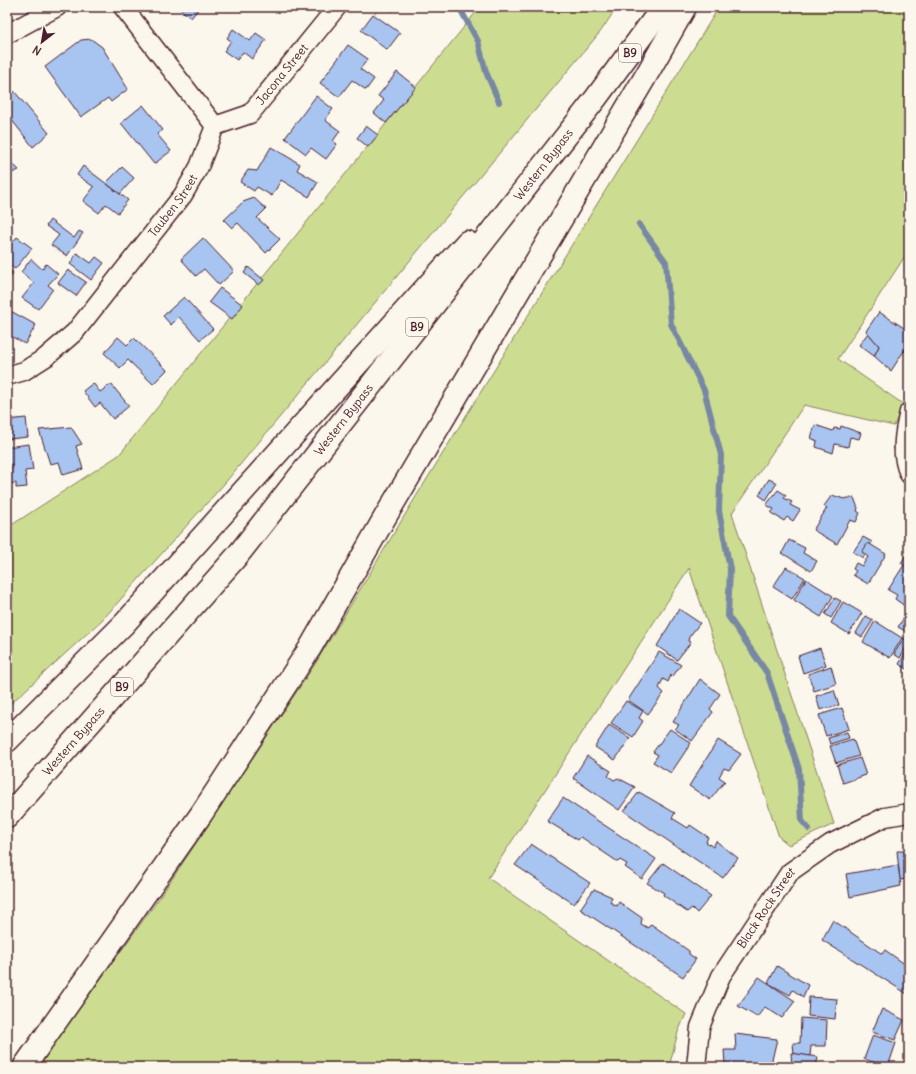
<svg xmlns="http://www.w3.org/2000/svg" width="916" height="1074" viewBox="0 0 916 1074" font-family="Delius,sans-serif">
  <rect width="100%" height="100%" fill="#fbf7ec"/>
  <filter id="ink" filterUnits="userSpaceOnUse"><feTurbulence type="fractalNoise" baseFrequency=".025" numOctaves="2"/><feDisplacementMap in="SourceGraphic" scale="8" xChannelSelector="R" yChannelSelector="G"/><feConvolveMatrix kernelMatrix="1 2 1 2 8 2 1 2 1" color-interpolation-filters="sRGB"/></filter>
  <g filter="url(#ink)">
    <g fill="#ccdd91" stroke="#8b7e5e">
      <polygon points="480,7 617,7 601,31 224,484 104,618 7,707 7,528 119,455"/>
      <polygon points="719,7 909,7 909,250 838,359 903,404 894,426 804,405 732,513 834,824 789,845 779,837 689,568 488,878 686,1014 678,1032 669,1067 37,1067 160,897 315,664 417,495"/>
    </g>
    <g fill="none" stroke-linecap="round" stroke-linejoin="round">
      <g stroke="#7888a4" stroke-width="6">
        <polyline points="459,7 478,41 486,72 499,102"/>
        <polyline points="639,224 666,262 671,324 704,390 721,455 719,511 730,569 728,616 767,673 799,769 802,821 809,829"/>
      </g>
    </g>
    <g fill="#a8c4f1" stroke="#4a1f2b">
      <polygon points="178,7 200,7 191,18"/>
      <polygon points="386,7 395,7 392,11"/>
      <polygon points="373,14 400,33 387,50 361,30"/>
      <polygon points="233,29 250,41 256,33 266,40 252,59 243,52 237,60 224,51 231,41 227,38"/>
      <polygon points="91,39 102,47 128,89 111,102 108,98 81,117 45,67 81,40"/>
      <polygon points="348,45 368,59 360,69 374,79 366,90 352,80 339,97 320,83"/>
      <polygon points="397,72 416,87 386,123 374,113 384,100 378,96"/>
      <polygon points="14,91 49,133 33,147 7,114 7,97"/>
      <polygon points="316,96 333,109 325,120 340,131 333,141 337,144 326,159 311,148 306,154 285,138"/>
      <polygon points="143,105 163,130 157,134 171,151 154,164 121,123"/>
      <polygon points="366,126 378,135 368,147 357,138"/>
      <polygon points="271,147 300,164 297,170 318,182 309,197 281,180 272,196 257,187 254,191 240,182 248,170 257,171"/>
      <polygon points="7,158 19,170 7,175"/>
      <polygon points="83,166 128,200 118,213 106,204 99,213 83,201 94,187 77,175"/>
      <polygon points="122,167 134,178 120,194 106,183"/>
      <polygon points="254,198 266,209 257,218 280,239 266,253 238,223 232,228 224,220 243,202"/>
      <polygon points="50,220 74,238 79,231 83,233 67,256 51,245 59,235 46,226"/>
      <polygon points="17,237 32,248 15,269 7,263 7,249"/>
      <polygon points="203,238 234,271 219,285 204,269 196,276 181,259"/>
      <polygon points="77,253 91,263 96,257 104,263 91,280 70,264"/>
      <polygon points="31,259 42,269 46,264 58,274 48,285 53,289 38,309 22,298 34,283 21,272"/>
      <polygon points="248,267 264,280 259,285 244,273"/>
      <polygon points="7,269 13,273 7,282"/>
      <polygon points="68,270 86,282 76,296 58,283"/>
      <polygon points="220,288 243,305 232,319 209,302"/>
      <polygon points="909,294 909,303 905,300"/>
      <polygon points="184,297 213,329 200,340 179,317 171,325 163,316"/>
      <polygon points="7,309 36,325 25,344 7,334"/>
      <polygon points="879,312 909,331 909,343 891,371 874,356 879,346 866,331"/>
      <polygon points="868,333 879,346 874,356 859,345"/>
      <polygon points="118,337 127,345 134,338 167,370 153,384 128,360 120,368 104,353"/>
      <polygon points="909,343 909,354 904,351"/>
      <polygon points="93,383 100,392 111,384 129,406 113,419 100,403 95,407 83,391"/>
      <polygon points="26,418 28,437 9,439 7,420"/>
      <polygon points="815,425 833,431 834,428 840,429 841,426 861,433 859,439 850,437 848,447 835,444 833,453 816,447 817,441 811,438"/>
      <polygon points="71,427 82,444 76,446 83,469 63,475 59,462 50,464 39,430"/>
      <polygon points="29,444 33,470 25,471 27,487 16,488 16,483 7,484 7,469 13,468 12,464 7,465 7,447"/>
      <polygon points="769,479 777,483 766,500 759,495"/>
      <polygon points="778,490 786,495 784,498 792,502 790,505 800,510 793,521 787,517 784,521 771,513 774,509 766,505"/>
      <polygon points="832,495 844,499 848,498 854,498 858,508 857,511 860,513 856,522 850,520 837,544 813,530 827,508 824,506"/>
      <polygon points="863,537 872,542 863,558 853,552"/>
      <polygon points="789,540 805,548 803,553 817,561 811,571 782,553"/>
      <polygon points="868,543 886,554 868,584 853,575 856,571 853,569 856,563 862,566 868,557 862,552"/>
      <polygon points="909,550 909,609 895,599 897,595 888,590 904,565 901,563"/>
      <polygon points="786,567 805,578 792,599 773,587"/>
      <polygon points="806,579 833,596 821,617 794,600"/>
      <polygon points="835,598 841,601 831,618 825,614"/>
      <polygon points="843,602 862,613 849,634 831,623"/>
      <polygon points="679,609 700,623 689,637 688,641 691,642 677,660 657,646"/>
      <polygon points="908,611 909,612 909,624 905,631 898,627"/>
      <polygon points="866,616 873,620 862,637 856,633"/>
      <polygon points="875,621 902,638 890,658 863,642"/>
      <polygon points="904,638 909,641 909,643 900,658 894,654"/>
      <polygon points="909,647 909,670 899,664"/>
      <polygon points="820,648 826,665 803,673 798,656"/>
      <polygon points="659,652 681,665 673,676 671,675 668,682 663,679 659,688 664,693 648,714 628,700"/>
      <polygon points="831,666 836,684 814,691 808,674"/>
      <polygon points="700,679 720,694 710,709 713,712 692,741 675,729 679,725 673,722"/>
      <polygon points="834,690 839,705 820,710 816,696"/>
      <polygon points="626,701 643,711 639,718 643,721 633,737 611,723"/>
      <polygon points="842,708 849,729 826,736 819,715"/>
      <polygon points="609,725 630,738 615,760 595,747"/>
      <polygon points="670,729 691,743 671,773 653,762 658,755 653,752"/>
      <polygon points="847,732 849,738 830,744 828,738"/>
      <polygon points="853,739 859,756 836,763 830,746"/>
      <polygon points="718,740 741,754 729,770 724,768 719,777 725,781 710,800 689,786"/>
      <polygon points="587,756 611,771 608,776 614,780 618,778 635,787 619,810 573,778"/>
      <polygon points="860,758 866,775 843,783 837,765"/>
      <polygon points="639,792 675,813 672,818 688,828 690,825 708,837 706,842 713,847 716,841 738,858 723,878 624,811"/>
      <polygon points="563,798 656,859 642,879 625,867 627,864 620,860 618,862 581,837 578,840 547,821"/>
      <polygon points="531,844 590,883 574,904 515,865"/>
      <polygon points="897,851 909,851 909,875 907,879 900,880"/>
      <polygon points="663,863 711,896 697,913 692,908 687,912 663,895 664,893 647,883"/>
      <polygon points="898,865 901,886 850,897 846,874"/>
      <polygon points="594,889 612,897 610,902 617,906 619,902 642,918 641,924 648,928 651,924 689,951 689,954 696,959 683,977 580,909"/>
      <polygon points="833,920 882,954 885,950 909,967 906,973 909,975 909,995 822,940"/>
      <polygon points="777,966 808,985 803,997 793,990 790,995 768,983"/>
      <polygon points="759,977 795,1001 782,1018 765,1007 757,1017 738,1006"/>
      <polygon points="809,997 837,999 835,1019 808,1016"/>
      <polygon points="882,1009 904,1020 895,1040 872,1032"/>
      <polygon points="801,1018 827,1020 826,1046 811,1046 810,1056 794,1054 793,1043 800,1043"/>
      <polygon points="735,1034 777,1039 771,1064 755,1064 755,1067 751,1067 725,1064 724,1050 736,1050"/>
      <polygon points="873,1035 896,1043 888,1067 864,1059"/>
      <polygon points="791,1053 818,1057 816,1067 792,1067"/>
    </g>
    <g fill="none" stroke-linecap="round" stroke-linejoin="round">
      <defs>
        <g id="minor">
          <polyline points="123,7 215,126"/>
          <polyline points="7,34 57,7"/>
          <path id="s1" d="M215,126L250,114L337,7"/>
          <path id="s2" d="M7,376L24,371L46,357L75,332L183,195L199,167L215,126"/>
          <path d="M909,412C904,432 900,455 909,474"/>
          <path id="s3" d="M696,1067L700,1027L721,976L790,872L830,844L885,817L909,813"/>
        </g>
        <g id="trunk">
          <polyline points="7,741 124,624 467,242"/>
          <path id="s4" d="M7,817L237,556L596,98L663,7"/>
          <polyline points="24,1067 202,813 310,648 384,519 647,74 685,7"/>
        </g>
      </defs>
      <use href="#minor" stroke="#4a1f2b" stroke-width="21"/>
      <use href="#trunk" stroke="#4a1f2b" stroke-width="25"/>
      <use href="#minor" stroke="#fbf7ec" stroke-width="18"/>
      <use href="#trunk" stroke="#fbf7ec" stroke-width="22"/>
    </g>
  </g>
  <g text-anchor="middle" stroke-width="3" stroke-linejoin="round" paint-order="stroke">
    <g fill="#fbf7ec" stroke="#7f6065" stroke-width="1">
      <rect x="619" y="44" width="22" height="18" rx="3"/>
      <rect x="406" y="318" width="22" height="18" rx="3"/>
      <rect x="111" y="678" width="22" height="18" rx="3"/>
    </g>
    <g font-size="11" font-weight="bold" fill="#4a1f2b">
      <text x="630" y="57">B9</text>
      <text x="417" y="331">B9</text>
      <text x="122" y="691">B9</text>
    </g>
    <g font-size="12" fill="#4a1f2b" stroke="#fbf7ec">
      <text dy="4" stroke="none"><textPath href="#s1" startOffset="88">Jacona Street</textPath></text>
      <text dy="4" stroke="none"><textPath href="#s4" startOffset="845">Western Bypass</textPath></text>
      <text dy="4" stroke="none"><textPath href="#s2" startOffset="242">Tauben Street</textPath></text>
      <text dy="4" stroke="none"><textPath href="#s4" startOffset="521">Western Bypass</textPath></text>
      <text dy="4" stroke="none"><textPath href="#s4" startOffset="101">Western Bypass</textPath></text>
      <text dy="4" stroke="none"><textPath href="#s3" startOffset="177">Black Rock Street</textPath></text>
    </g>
  </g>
  <rect width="916" height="1074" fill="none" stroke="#fbf7ec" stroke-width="24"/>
  <rect x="12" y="12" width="892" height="1050" fill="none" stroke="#4a1f2b" stroke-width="1.5" filter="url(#ink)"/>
  <g transform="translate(42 42) rotate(211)" stroke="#fbf7ec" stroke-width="3" paint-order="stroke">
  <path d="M0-3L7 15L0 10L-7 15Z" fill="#4a1f2b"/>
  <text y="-6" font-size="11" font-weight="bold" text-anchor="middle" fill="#4a1f2b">N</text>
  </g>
</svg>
